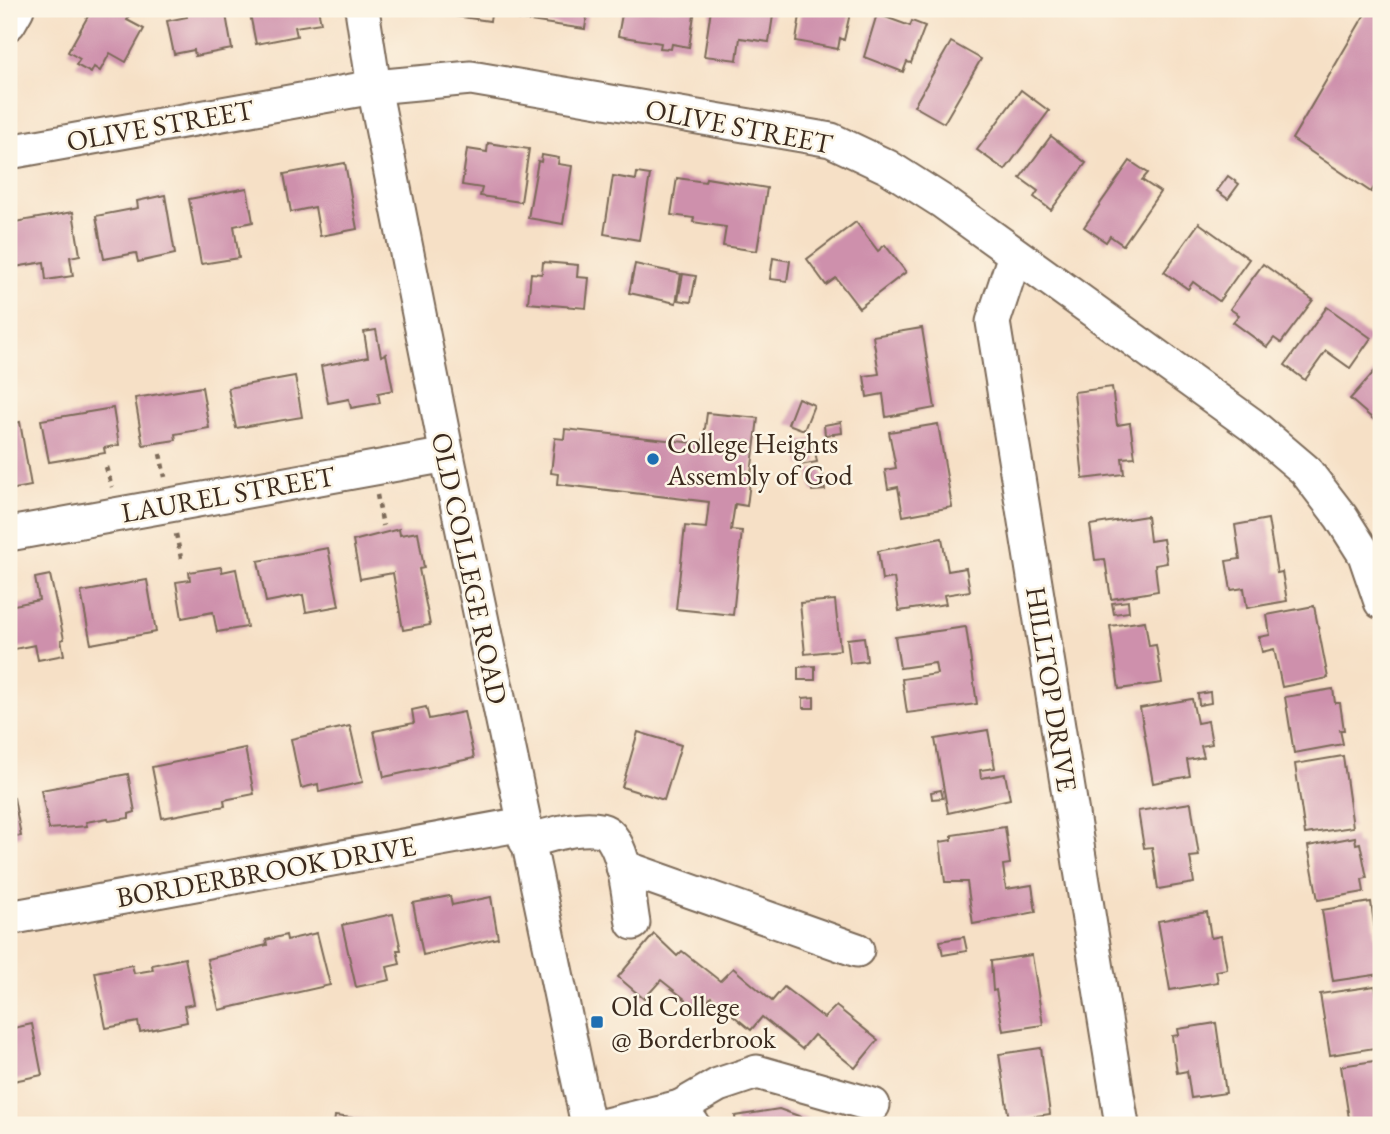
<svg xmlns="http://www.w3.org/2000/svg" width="1390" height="1134" viewBox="0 0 1390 1134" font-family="'EB Garamond',serif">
  <rect width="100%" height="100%" fill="#fcf5e5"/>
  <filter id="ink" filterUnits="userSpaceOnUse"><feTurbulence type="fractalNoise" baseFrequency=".0143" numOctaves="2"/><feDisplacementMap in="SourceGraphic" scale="14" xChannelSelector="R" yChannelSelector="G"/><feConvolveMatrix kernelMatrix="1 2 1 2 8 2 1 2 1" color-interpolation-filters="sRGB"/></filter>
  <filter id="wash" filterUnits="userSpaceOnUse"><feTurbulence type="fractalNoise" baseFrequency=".00686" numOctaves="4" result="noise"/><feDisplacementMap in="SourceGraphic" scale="28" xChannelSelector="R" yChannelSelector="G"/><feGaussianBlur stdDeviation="1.57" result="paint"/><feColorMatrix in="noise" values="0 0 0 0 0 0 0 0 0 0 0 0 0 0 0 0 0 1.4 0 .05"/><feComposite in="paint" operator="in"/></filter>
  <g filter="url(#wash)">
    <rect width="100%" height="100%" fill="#f6e0c6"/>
    <g id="blocks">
      <g fill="#ce90ac">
        <polygon points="92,9 134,9 127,20 144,29 126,62 110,53 100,71 94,67 91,73 76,65 80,59 68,52"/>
        <polygon points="186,9 225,9 232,49 195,56 194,50 174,54 167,21 187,17"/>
        <polygon points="249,9 318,9 321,23 295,27 297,36 256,44"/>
        <polygon points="433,9 492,9 490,21 433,13"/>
        <polygon points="518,9 588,9 585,29 516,19"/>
        <polygon points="623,9 695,9 689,47 672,44 671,49 660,48 661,43 618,36"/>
        <polygon points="711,9 774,9 769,42 740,38 737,60 704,56"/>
        <polygon points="801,9 851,9 844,40 840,38 838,49 796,41"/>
        <polygon points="1368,9 1381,17 1381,176 1371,192 1292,139"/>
        <polygon points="877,14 910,26 912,21 925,26 911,63 907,62 903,72 864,57"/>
        <polygon points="951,42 981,59 944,123 914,106"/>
        <polygon points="1021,90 1049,111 1005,170 977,150"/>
        <polygon points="1051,136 1086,163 1051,210 1034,197 1038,191 1020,178"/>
        <polygon points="488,143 529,149 521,202 480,196 482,188 462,185 467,149 487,152"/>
        <polygon points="542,155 559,158 558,164 572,166 563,224 528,218 538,161 541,162"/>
        <polygon points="1130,161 1148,173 1142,180 1160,192 1123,245 1110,236 1106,242 1084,227"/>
        <polygon points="345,163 357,229 320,236 315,207 291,212 284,174"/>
        <polygon points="637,173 650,175 639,240 604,234 613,176 636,180"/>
        <polygon points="1228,176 1239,184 1228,199 1217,191"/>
        <polygon points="677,178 705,182 706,178 767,188 757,251 723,246 726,227 693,222 694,218 671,215"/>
        <polygon points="247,188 253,222 234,226 239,258 201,264 189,199"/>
        <polygon points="165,195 175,254 138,262 136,253 104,259 96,216 138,208 137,201"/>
        <polygon points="73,212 80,255 70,257 73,276 46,280 44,262 9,268 9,223"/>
        <polygon points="856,222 878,251 885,245 906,272 859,308 836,278 826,285 807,259"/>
        <polygon points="1199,223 1249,259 1219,301 1193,282 1188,289 1164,272"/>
        <polygon points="773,258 790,261 787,281 770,279"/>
        <polygon points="543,262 578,265 577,277 589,278 586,308 528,303 531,273 542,274"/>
        <polygon points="635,264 681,274 676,303 629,293"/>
        <polygon points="1263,264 1313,300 1281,343 1274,338 1267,347 1233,322 1239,315 1230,309"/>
        <polygon points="683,274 696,276 691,302 678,300"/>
        <polygon points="1327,307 1371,338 1350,368 1326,351 1305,380 1285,365"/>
        <polygon points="922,328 935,408 886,417 883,394 867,397 864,376 879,374 873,336"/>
        <polygon points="376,330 381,356 386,354 393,390 378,393 380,403 351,408 349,399 328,403 321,366 368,357 364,332"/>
        <polygon points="1381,364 1381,426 1350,399"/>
        <polygon points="295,376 302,417 236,428 228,388"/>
        <polygon points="202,387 209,428 175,434 176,440 143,445 135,398"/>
        <polygon points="1112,387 1117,425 1130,423 1135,457 1122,458 1124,474 1083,479 1074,392"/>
        <polygon points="798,398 814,405 804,430 788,424"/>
        <polygon points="113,408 119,445 104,448 105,453 49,462 41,420"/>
        <polygon points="707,413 758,418 747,506 735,504 731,530 742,531 733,615 676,609 685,526 706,528 709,502 557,484 558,474 551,473 555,438 564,439 565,429 703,444"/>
        <polygon points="20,422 31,486 9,490 9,424"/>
        <polygon points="841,422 842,433 825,435 824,425"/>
        <polygon points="938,424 952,507 903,516 898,487 888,489 885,470 896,468 889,432"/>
        <polygon points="813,439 817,462 800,465 797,442"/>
        <polygon points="822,469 825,490 812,491 809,470"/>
        <polygon points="1147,516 1150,541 1163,539 1167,563 1155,565 1158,591 1111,599 1105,559 1095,560 1090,525"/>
        <polygon points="1268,519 1277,573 1282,572 1287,601 1247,608 1244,588 1231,590 1226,561 1240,559 1235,525"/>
        <polygon points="399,529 400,535 418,532 424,568 419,569 430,625 403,630 393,573 360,579 353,541"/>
        <polygon points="942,538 948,571 966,568 970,591 944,595 946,604 899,611 894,578 882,580 878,551"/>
        <polygon points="328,548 339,606 306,612 303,595 266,602 258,561"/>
        <polygon points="221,567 222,572 236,569 247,627 217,632 213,612 182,618 176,582 190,580 189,572"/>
        <polygon points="50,575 64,639 61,640 64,655 38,660 35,645 9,650 9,606 39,600 35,578"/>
        <polygon points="147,580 156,632 91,644 81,592"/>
        <polygon points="835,600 840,650 805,654 800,603"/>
        <polygon points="1128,601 1129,612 1114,614 1112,603"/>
        <polygon points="1314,606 1328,678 1282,687 1274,649 1262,652 1259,637 1270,635 1267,615"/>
        <polygon points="1145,621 1149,646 1156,645 1162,683 1119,689 1110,626"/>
        <polygon points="966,627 977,704 907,713 902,679 937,674 935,663 900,668 895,637"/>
        <polygon points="864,637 867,661 850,663 847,639"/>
        <polygon points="815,666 815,680 798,680 798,667"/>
        <polygon points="1333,689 1335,703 1340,703 1344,730 1340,730 1343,744 1294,753 1285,697"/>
        <polygon points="1210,692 1211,703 1199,705 1198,694"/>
        <polygon points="814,697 814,708 803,708 803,698"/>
        <polygon points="1192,699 1197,723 1208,721 1212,744 1201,746 1204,757 1187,760 1190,776 1153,783 1140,708"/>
        <polygon points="426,707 429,719 464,712 474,758 384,777 374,731 414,723 412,710"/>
        <polygon points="350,726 363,782 319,792 318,784 301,788 291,739"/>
        <polygon points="988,730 995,768 980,770 981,778 1005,774 1010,799 948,813 935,739"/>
        <polygon points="638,732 681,745 664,800 622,787"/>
        <polygon points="245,748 254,794 224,800 225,806 162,818 152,767"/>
        <polygon points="1343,756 1353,827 1305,834 1295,764"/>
        <polygon points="128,774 135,812 129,814 129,818 109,821 108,818 86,822 87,826 49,829 41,790"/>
        <polygon points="941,790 943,798 932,799 931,792"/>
        <polygon points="14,798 21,836 9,838 9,799"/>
        <polygon points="1191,803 1199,856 1190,857 1194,883 1158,889 1152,847 1144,848 1138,811"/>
        <polygon points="1005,827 1010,864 1003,865 1006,889 1032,885 1036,912 973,924 967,882 945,882 940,842 952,840 952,835"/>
        <polygon points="1355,837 1356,844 1360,843 1367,878 1362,879 1364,892 1318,900 1308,846"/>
        <polygon points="450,896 452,905 491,897 498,938 423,955 413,903"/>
        <polygon points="1371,902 1381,974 1333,981 1322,910"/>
        <polygon points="1207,912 1211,938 1221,936 1227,969 1216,971 1218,982 1170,990 1158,921"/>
        <polygon points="393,914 401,950 397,950 400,964 387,967 390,980 356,987 342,925"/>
        <polygon points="317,933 330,985 219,1010 207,959 267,945 266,940 286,935 287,940"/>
        <polygon points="654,934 677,956 682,951 720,981 733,968 772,1001 784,987 824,1018 836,1006 878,1040 855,1068 814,1035 802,1049 762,1017 751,1030 711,997 700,1011 661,980 644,999 618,977"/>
        <polygon points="964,937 967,951 943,955 940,941"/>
        <polygon points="1032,955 1043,1025 1003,1031 996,990 993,991 991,961"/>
        <polygon points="185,958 194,1004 184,1006 187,1022 140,1032 138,1022 106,1028 95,972 132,965 134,973 153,970 152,965"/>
        <polygon points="1375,986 1377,996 1381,995 1381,1047 1330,1055 1320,994"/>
        <polygon points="1216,1023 1226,1093 1191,1098 1187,1071 1177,1073 1172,1036 1179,1035 1178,1029"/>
        <polygon points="32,1024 42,1075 9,1082 9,1029"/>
        <polygon points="1041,1048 1050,1114 1009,1120 999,1054"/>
        <polygon points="1381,1060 1381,1125 1350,1125 1341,1066"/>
        <polygon points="779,1109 824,1125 736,1125 735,1116"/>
        <polygon points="335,1116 380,1121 379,1125 334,1125"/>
      </g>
    </g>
  </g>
  <g filter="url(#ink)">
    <use href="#blocks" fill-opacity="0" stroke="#7c6a59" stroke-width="2"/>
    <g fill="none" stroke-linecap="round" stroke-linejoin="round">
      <defs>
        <g id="minor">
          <polyline points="362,9 374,87 447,455 588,1125"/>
          <polyline points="9,23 17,9"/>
          <polyline points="9,152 374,87 471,78 831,140 888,167 943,202 1252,425 1305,470 1341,517 1365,555 1381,602"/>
          <polyline points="1015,255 993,322 1122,1125"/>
          <polyline points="9,534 447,455"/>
          <path d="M526,841C549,836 578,825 601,830C625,835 629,902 633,923"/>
          <polyline points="623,867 857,950"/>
          <polyline points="9,918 523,824"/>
          <polyline points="680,1107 718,1085 757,1072 873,1105"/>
          <polyline points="606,1125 680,1107 693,1125"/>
        </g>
      </defs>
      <use href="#minor" stroke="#7c6a59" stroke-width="37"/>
      <g stroke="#7c6a59" stroke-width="4.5" stroke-dasharray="5 5" stroke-linecap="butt">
        <polyline points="160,454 165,477"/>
        <polyline points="106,467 112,487"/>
        <polyline points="377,495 383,526"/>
        <polyline points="176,534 181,558"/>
      </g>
      <use href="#minor" stroke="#fff" stroke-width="33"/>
    </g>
  </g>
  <g fill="#1f6fb2" stroke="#fcf5e5" stroke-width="2.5">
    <circle cx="653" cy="459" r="7"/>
    <rect x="590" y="1015" width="14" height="14" rx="3.5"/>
  </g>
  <g text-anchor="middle" stroke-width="5" stroke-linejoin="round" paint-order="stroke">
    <g font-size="28" fill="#3b2a1e" stroke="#fcf5e5">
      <text transform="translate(160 125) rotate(-10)" y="10">OLIVE STREET</text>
      <text transform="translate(739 126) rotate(11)" y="10">OLIVE STREET</text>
      <text transform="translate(228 494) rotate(-10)" y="10">LAUREL STREET</text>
      <text transform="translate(470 568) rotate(78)" y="10">OLD COLLEGE ROAD</text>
      <text transform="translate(1052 689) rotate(81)" y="10">HILLTOP DRIVE</text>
      <text transform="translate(266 871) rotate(-10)" y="10">BORDERBROOK DRIVE</text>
    </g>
    <g font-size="28" fill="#3b2a1e" stroke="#fcf5e5" text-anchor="start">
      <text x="667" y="453">College Heights<tspan x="667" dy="32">Assembly of God</tspan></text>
      <text x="611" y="1016">Old College<tspan x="611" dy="32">@ Borderbrook</tspan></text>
    </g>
  </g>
  <rect width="1390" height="1134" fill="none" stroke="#fcf5e5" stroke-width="35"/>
</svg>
